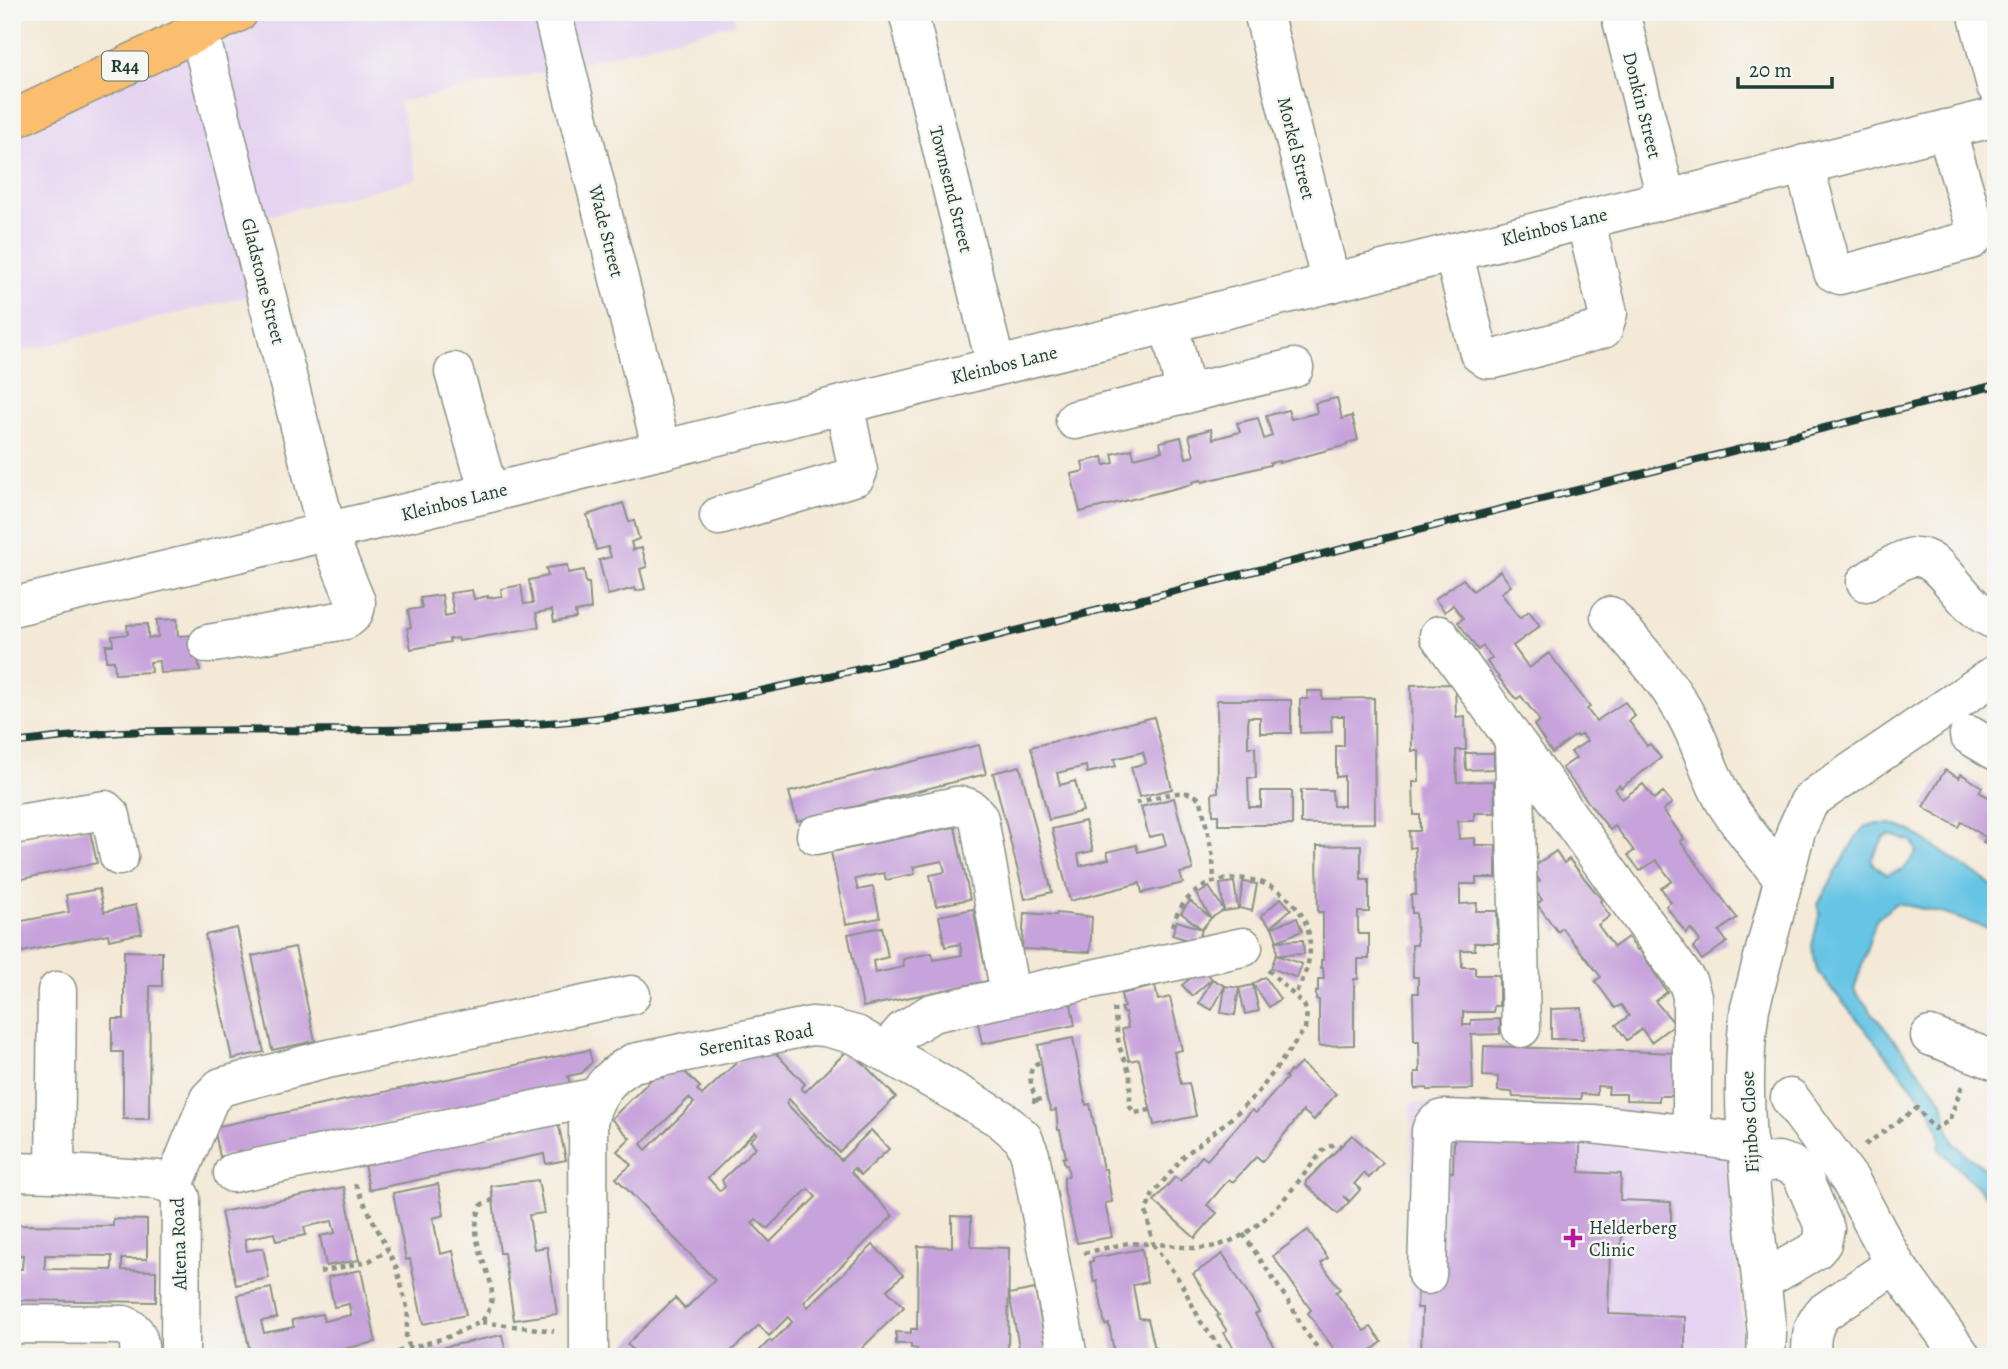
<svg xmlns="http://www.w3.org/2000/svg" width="2008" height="1369" viewBox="0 0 2008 1369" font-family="Alegreya,serif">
  <rect width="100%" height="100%" fill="#f6f6f2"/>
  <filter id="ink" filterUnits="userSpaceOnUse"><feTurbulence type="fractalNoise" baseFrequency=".0143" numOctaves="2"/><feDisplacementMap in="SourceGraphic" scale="14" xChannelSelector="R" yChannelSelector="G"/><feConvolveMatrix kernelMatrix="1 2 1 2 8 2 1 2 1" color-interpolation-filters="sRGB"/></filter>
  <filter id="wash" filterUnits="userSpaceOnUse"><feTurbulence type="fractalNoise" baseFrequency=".00686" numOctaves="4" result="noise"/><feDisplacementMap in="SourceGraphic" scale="28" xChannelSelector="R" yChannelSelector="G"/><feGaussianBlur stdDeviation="1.57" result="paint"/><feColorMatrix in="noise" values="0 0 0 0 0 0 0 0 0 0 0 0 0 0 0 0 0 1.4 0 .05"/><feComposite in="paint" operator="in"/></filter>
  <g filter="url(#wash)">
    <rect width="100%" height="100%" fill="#f4e9d7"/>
    <g fill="#e5d3f1">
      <polygon points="246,12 733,12 736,23 544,72 399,102 418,179 247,221 265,292 12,354 12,123"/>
      <polygon points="1411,1103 1632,1107 1665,1116 1723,1119 1746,1357 1412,1357"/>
    </g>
    <path fill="#66c4e4" stroke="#42808c" stroke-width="2" fill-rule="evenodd" d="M1874,824H1891L1911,831L1996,888V931L1942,913L1896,903L1876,920L1854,990L1943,1101L1948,1129L1955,1144L1969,1157L1996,1176V1206L1939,1149C1943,1134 1935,1120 1928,1106L1817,971L1812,946L1820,911L1818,904L1856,837L1864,827ZM1889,835L1912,841L1917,852L1903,870L1886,875L1874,865L1871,860L1884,837Z"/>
    <g id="blocks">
      <g fill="#c7a3db" fill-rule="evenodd">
        <polygon points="1337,398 1342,419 1352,416 1358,440 1347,443 1347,445 1279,463 1279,461 1270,463 1270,465 1202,482 1201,480 1192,482 1193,484 1080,512 1071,474 1084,471 1082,462 1103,457 1105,465 1114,463 1112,454 1132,449 1134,458 1162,451 1160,442 1181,437 1186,458 1194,456 1189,435 1211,429 1213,439 1240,432 1237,423 1258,418 1264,439 1272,436 1266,416 1288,410 1291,419 1317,413 1315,403"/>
        <polygon points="623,503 629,522 634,521 639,539 631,542 633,550 642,548 647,567 640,569 645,589 636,591 635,588 608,595 599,560 611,557 608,547 596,550 587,515"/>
        <polygon points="567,565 568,573 584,570 586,583 589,583 591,609 575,612 576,618 554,622 552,610 536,613 539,627 459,641 458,638 449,639 450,642 411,649 407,628 411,627 408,610 422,608 420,598 442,595 445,616 454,614 450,593 472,590 474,599 488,596 488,598 502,596 501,589 521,585 524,604 533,603 529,580 548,576 546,568"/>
        <polygon points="1500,571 1511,586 1501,593 1520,618 1529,611 1540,626 1513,646 1529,668 1549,653 1590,707 1587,709 1596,721 1625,702 1635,716 1629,721 1647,746 1650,744 1661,758 1621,788 1619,785 1615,789 1622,799 1643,784 1654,799 1663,792 1672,803 1663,810 1684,839 1680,841 1737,918 1719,931 1727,942 1702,960 1693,947 1700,941 1691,929 1686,933 1666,906 1671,902 1661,888 1672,881 1656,860 1640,871 1628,855 1634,851 1615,826 1610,830 1562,768 1576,758 1571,752 1587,741 1582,734 1577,737 1576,735 1552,753 1534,725 1540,721 1521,696 1517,699 1506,687 1487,662 1492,658 1483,646 1478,650 1458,622 1463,618 1453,605 1445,612 1435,599 1463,579 1473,591"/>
        <polygon points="177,619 178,636 194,635 200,671 160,673 159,661 150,662 151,672 115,674 114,661 106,661 106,645 113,645 112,636 128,634 127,625 148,624 148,638 158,637 157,620"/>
        <polygon points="1455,684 1456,717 1465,716 1466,750 1456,750 1457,782 1494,781 1495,813 1474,813 1474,821 1458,821 1459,839 1475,838 1475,845 1496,845 1496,878 1476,878 1476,884 1460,884 1460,904 1477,903 1476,911 1497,911 1498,943 1474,943 1475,950 1461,950 1462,967 1475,967 1475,975 1499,975 1499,1006 1494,1006 1493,1012 1463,1012 1463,1025 1471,1025 1471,1020 1500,1019 1500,1034 1471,1035 1473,1089 1427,1090 1427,1088 1415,1089 1415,1072 1420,1072 1419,1041 1414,1041 1413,993 1418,993 1418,977 1413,977 1412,945 1417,945 1416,913 1412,913 1411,895 1416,895 1415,847 1410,848 1409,831 1420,831 1420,815 1414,815 1413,782 1419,782 1419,751 1412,751 1411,685"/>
        <polygon points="1307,691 1322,691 1322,699 1374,698 1375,823 1301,824 1301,790 1332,790 1333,806 1344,806 1344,776 1336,777 1336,746 1344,746 1344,716 1331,716 1332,732 1300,733 1300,699 1308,699"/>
        <polygon points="1217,700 1291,700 1291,733 1260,733 1260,717 1248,717 1248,747 1255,747 1256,778 1248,778 1249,807 1261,807 1261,791 1292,791 1292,825 1218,825 1218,815 1213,815 1212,793 1218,792"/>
        <polygon points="1154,717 1172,789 1139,797 1131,767 1146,763 1143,752 1114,759 1116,766 1087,773 1086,766 1057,773 1060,785 1075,781 1083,811 1049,820 1031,747"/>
        <polygon points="979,745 986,774 797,821 789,792"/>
        <polygon points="1465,753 1494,753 1494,769 1466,770"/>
        <polygon points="1020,766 1052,892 1025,899 993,773"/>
        <polygon points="1945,770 1959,778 1961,774 1982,787 1979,792 1996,801 1996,850 1983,842 1986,837 1961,822 1958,827 1923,807"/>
        <polygon points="1174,798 1193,870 1180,873 1183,883 1142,893 1140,883 1070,901 1052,829 1085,821 1093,851 1078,854 1080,866 1109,859 1107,852 1136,845 1138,852 1166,845 1163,834 1149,837 1141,807"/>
        <polygon points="89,827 97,863 12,881 12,844"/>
        <polygon points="955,827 970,899 936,906 930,875 945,872 942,861 913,867 915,874 886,880 884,873 855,879 858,890 873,887 880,918 846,924 831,852"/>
        <polygon points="1361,845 1361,880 1369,880 1369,912 1358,912 1358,934 1369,934 1369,959 1358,959 1358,979 1354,979 1354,1045 1319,1046 1319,1000 1316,999 1316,991 1318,991 1318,979 1324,979 1323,968 1321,968 1321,960 1323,960 1323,912 1318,912 1317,846"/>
        <polygon points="1556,851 1564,863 1569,859 1602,900 1600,901 1610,916 1598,925 1614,947 1628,937 1637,950 1639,949 1667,992 1655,1001 1675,1024 1651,1042 1642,1029 1627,1040 1616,1025 1629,1016 1621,1005 1615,1008 1595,981 1601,977 1562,928 1558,932 1537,904 1542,900 1532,886 1540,881 1531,869"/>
        <polygon points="1234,882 1238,909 1224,911 1220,884"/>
        <polygon points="1243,882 1257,884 1252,911 1239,908"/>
        <polygon points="1209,887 1224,910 1211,918 1202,929 1181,913 1190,901 1211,918 1197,895"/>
        <polygon points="99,889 104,912 136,905 142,933 109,940 108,934 12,954 12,923 69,912 66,895"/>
        <polygon points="1281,898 1291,909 1271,927 1261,916"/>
        <polygon points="973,909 988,981 863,1007 848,934 882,927 888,957 873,961 875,973 904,967 903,959 932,953 934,960 962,955 960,944 945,947 939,916"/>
        <polygon points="1024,913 1056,915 1057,913 1092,917 1090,952 1022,949"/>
        <polygon points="1297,918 1302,931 1277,941 1272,927"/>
        <polygon points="1177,921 1202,929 1198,943 1172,935"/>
        <polygon points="237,928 264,1052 232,1059 205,935"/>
        <polygon points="1303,940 1304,954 1277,955 1276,941"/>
        <polygon points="295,947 315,1041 272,1050 252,956"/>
        <polygon points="124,951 162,952 162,986 150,986 149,1119 123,1119 123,1052 112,1052 112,1019 124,1019"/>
        <polygon points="1276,955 1302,964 1297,978 1271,968"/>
        <polygon points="1203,968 1212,979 1192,996 1182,985"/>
        <polygon points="1265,977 1280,999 1269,1007 1253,984"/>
        <polygon points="1212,979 1225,986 1212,1010 1199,1003"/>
        <polygon points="1253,985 1259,1011 1245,1014 1239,988"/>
        <polygon points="1155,986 1158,1000 1170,997 1182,1050 1174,1052 1181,1084 1189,1083 1196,1116 1154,1125 1139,1059 1129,1061 1122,1029 1128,1028 1125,1013 1123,1013 1121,1008 1124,1007 1121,994"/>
        <polygon points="1225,986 1239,988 1235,1015 1221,1013"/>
        <polygon points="1070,999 1075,1025 982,1044 977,1018"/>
        <polygon points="1582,1008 1583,1039 1551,1039 1551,1009"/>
        <polygon points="1073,1038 1086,1105 1090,1104 1103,1169 1106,1169 1112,1202 1105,1203 1112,1237 1077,1243 1064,1190 1064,1177 1069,1176 1067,1165 1065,1165 1063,1158 1066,1157 1060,1130 1058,1130 1056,1110 1051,1111 1047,1100 1038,1045"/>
        <path d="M768,1045L805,1084L801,1088L805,1092L849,1049L896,1097L839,1152L789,1099L786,1103L841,1160L871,1130L889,1149L861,1175L854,1168L851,1172L893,1216L804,1302L808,1307L873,1245L903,1275L887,1290L904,1307L853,1357H763L758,1352L770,1340L772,1342L792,1322L788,1317L769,1336L759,1325L729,1353L733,1357H640L627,1344L675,1298L685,1309L715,1280L616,1178L631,1165L617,1151L630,1138L611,1119L658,1073L663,1078L677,1064L700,1087L697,1090L702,1095L750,1050ZM689,1098L694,1103L646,1150L641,1144ZM755,1132L757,1134L750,1141L756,1147L722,1180L725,1187L720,1191L708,1178ZM808,1189L816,1197L770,1242L752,1223L756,1219L765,1227L768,1228Z"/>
        <polygon points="1484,1046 1678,1053 1676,1096 1659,1096 1659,1101 1626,1100 1626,1094 1608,1094 1609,1087 1597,1086 1597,1095 1581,1094 1581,1099 1513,1097 1512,1092 1498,1091 1498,1077 1483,1076"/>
        <polygon points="589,1050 592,1062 582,1073 568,1076 570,1084 220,1157 214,1127"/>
        <polygon points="1301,1063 1336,1094 1314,1120 1303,1111 1262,1162 1256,1157 1233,1182 1229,1179 1207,1205 1217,1213 1195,1238 1154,1201 1175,1177 1180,1181 1202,1156 1207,1160 1252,1110 1256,1113 1287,1078 1285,1077 1290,1071 1292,1072"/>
        <polygon points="558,1122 566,1160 546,1164 544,1154 369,1190 364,1163"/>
        <polygon points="1352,1135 1383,1163 1369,1178 1364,1173 1354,1184 1361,1189 1350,1201 1343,1196 1349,1202 1338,1214 1306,1185 1306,1181"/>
        <polygon points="1580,1136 1580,1172 1621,1174 1620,1200 1671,1202 1671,1228 1622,1226 1621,1250 1610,1250 1608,1314 1685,1317 1685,1353 1704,1353 1704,1357 1421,1357 1422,1308 1417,1308 1418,1283 1444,1284 1447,1189 1439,1172 1453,1172 1454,1138"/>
        <polygon points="538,1180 544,1213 529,1215 534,1249 547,1247 557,1314 514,1320 504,1253 500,1253 491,1186"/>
        <polygon points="438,1184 444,1215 433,1218 440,1254 453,1251 466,1315 423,1324 410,1259 406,1260 393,1193"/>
        <polygon points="344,1187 359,1260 326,1266 320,1236 335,1233 332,1221 304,1227 306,1235 276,1241 274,1233 245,1239 247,1251 263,1248 269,1278 236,1285 221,1212"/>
        <polygon points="952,1216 971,1217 971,1247 1009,1248 1008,1357 917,1357 917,1349 911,1348 911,1344 896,1344 896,1332 911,1333 911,1329 917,1329 918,1246 952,1247"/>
        <path d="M113,1219L147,1220V1259H122V1270L156,1271V1302L12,1300V1269H22L23,1255H12V1225L113,1226ZM45,1255L112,1256V1270L45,1269Z"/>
        <polygon points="1308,1230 1328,1258 1321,1263 1340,1289 1336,1292 1364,1331 1371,1327 1382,1342 1363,1357 1336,1357 1333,1354 1336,1352 1308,1313 1311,1310 1273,1256"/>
        <polygon points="1142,1249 1147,1282 1133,1285 1139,1318 1148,1319 1157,1357 1115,1357 1109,1324 1105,1325 1097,1281 1094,1282 1090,1262 1093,1261 1093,1258"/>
        <polygon points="1223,1254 1259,1312 1255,1314 1281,1357 1240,1357 1224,1333 1227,1331 1217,1316 1219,1315 1193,1274"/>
        <polygon points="361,1270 376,1342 305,1357 251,1357 238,1295 271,1288 277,1318 261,1321 264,1333 294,1327 292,1320 322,1314 324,1321 351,1315 349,1304 334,1307 328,1277"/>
        <polygon points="1035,1289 1048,1357 1021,1357 1009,1294"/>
        <polygon points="502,1335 507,1357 420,1357 420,1352"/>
      </g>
    </g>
  </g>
  <g filter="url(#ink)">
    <use href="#blocks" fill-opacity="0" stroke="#8a9386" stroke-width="2"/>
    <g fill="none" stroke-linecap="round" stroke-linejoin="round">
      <defs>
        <g id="minor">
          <polyline points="552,12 662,450"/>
          <polyline points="908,12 996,366"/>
          <polyline points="1263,12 1331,283"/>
          <polyline points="1620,12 1666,198"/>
          <polyline points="1977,12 1996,86"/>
          <path d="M199,31L327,532L356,602C356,611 353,616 345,620L208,644"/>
          <polyline points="1804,164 1833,272 1840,275 1971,240 1975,236 1976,229 1946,129"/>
          <polyline points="1453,252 1479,353 1487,359 1495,359 1603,329 1608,313 1585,219"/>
          <polyline points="1169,323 1186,394"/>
          <polyline points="454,372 489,493"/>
          <polyline points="1075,420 1294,368"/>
          <polyline points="719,516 856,476 858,471 844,404"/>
          <path d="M1866,582C1878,575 1902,557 1915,557C1945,556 1962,611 1996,620"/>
          <polyline points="12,607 489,493 1996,117"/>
          <path d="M1610,616C1639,650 1670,683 1690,723C1703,749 1710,777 1725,802C1742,829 1764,854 1783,879"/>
          <polyline points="1439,635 1688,983 1692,996 1692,1135 1748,1144"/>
          <polyline points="1969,735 1996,751"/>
          <polyline points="1514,743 1521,1028"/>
          <polyline points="12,825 105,810 111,816 119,856"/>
          <path d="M816,835L956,806C967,805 973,809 979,819L1010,995"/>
          <polyline points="1930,1036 1996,1061"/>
          <polyline points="885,1052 903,1031 932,1013 1243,947"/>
          <polyline points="1790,1098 1850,1180 1895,1264 1962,1357"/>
          <polyline points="1750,1165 1778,1161 1791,1165 1801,1173 1825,1229 1822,1243 1816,1250 1762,1281"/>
          <polyline points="12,1172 55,1173 158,1180 174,1185 181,1198 180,1357"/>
          <polyline points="55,1173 57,991"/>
          <polyline points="233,1173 596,1097"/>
          <polyline points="174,1185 209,1099 221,1087 323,1060 631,995"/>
          <path d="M1427,1275L1431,1131C1433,1124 1436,1122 1443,1119L1592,1124L1692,1135"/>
          <path d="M12,1324L124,1325C139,1331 140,1342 139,1357"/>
          <path d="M589,1357L588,1122C594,1094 608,1077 633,1063L811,1026L825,1027L856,1035L1001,1119L1023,1138L1030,1155L1068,1357"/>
          <path d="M1766,1357L1767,1334C1757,1228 1735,1113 1750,1008L1796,831L1809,802L1819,794L1996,674"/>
          <path d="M1811,1357C1811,1339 1811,1327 1823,1313L1895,1264"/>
        </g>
        <polyline id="major" points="12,120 239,12"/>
      </defs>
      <use href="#minor" stroke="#8a9386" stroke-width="41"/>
      <use href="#major" stroke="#8a9386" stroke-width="41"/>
      <g stroke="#8a9386" stroke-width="4.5" stroke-dasharray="5 5" stroke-linecap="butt">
        <path d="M1136,803C1154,799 1189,783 1201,801L1213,857L1214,882"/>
        <path d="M1172,926C1204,831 1358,891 1295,994"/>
        <path d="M1268,970L1304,1005L1307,1012L1305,1029L1261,1089L1234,1116L1184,1156L1153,1194L1146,1211L1153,1244C1169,1244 1186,1249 1202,1248C1259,1244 1293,1186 1326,1147L1336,1144L1341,1146"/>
        <polyline points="1114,1008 1119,1046 1130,1074 1130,1107 1135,1113 1150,1110"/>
        <polyline points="1036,1101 1047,1096"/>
        <path d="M1034,1103L1035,1097C1031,1086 1025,1067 1040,1062"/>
        <polyline points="1865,1145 1917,1108 1934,1129 1949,1121 1963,1083"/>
        <polyline points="355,1184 397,1269 408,1311 406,1337 413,1357"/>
        <polyline points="1243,1234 1292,1307 1302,1327 1324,1357"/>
        <polyline points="1084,1253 1128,1243 1153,1244 1180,1281 1201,1322 1227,1357"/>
        <polyline points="320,1272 369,1261 387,1251"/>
        <path d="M482,1321C513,1282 459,1251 482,1204L493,1200"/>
        <polyline points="389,1357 400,1351 448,1337 481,1322 554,1331"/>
      </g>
      <use href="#minor" stroke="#fff" stroke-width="38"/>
      <use href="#major" stroke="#fbbe6e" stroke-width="38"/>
      <defs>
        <path id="rail" d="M12,743C49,739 86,734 123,732C260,728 398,734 535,724C666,715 792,685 920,655L1996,385"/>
      </defs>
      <use href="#rail" stroke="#1f3d34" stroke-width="8"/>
      <use href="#rail" stroke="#f6f6f2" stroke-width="5" stroke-dasharray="16" stroke-linecap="butt"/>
    </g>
  </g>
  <path fill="#b5179e" stroke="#f6f6f2" stroke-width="2.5" d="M1569.5 1227.5h7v7h7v7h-7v7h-7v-7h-7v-7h7z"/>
  <g text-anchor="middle" stroke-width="5" stroke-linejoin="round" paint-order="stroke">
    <rect fill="#f6f6f2" stroke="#60746d" stroke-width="2" x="102" y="51.5" width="46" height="29" rx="5"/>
    <g font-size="18" font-weight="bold" fill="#1f3d34">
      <text x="125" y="72">R44</text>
    </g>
    <g font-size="19" fill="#1f3d34" stroke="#f6f6f2">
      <text transform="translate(1643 105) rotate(76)" y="7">Donkin Street</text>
      <text transform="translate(1297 148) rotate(76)" y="7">Morkel Street</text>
      <text transform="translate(952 189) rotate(76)" y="7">Townsend Street</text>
      <text transform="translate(1554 226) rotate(-14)" y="7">Kleinbos Lane</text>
      <text transform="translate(607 231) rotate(76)" y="7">Wade Street</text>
      <text transform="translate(264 281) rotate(76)" y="7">Gladstone Street</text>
      <text transform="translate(1004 364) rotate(-14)" y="7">Kleinbos Lane</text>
      <text transform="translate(454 501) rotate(-14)" y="7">Kleinbos Lane</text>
      <text transform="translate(756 1039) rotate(-10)" y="7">Serenitas Road</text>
      <text transform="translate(1749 1122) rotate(-93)" y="7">Fijnbos Close</text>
      <text transform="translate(178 1244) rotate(-92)" y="7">Altena Road</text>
    </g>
    <g font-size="19" fill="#1f3d34" stroke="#f6f6f2" text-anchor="start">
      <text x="1589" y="1234">Helderberg<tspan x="1589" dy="22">Clinic</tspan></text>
    </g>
  </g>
  <rect width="2008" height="1369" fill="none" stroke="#f6f6f2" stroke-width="42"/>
  <path d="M1738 77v10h94v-10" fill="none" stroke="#1f3d34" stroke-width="3.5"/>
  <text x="1749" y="77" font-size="21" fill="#1f3d34" stroke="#f6f6f2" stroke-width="5" paint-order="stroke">20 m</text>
</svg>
